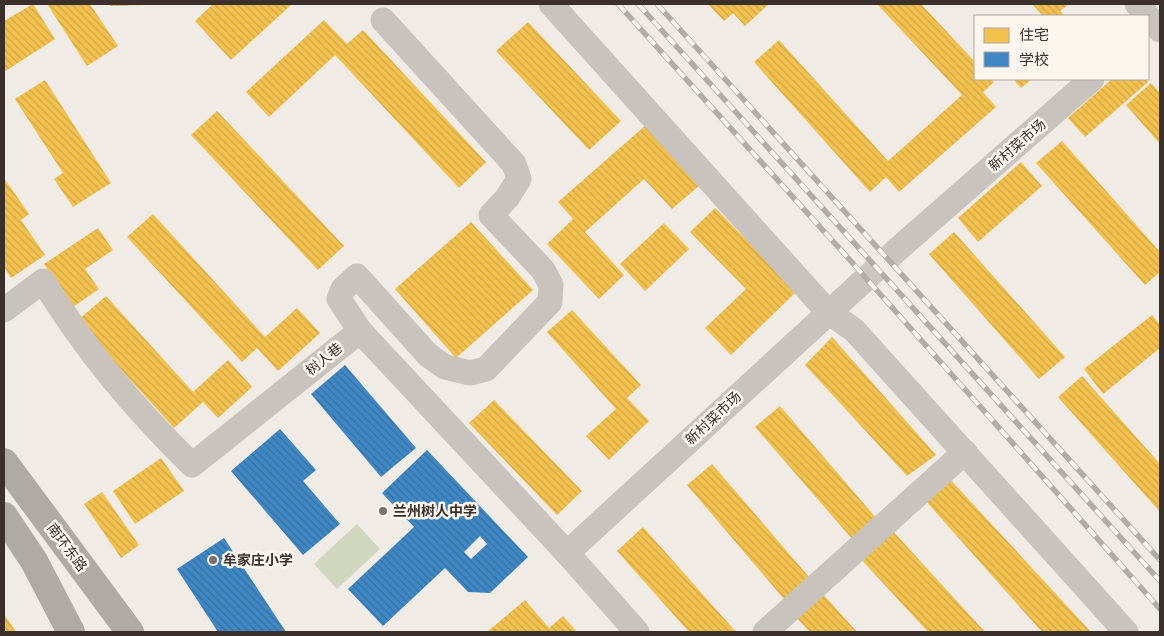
<svg xmlns="http://www.w3.org/2000/svg" width="1164" height="636" viewBox="0 0 1164 636" font-family="'Public Sans','Noto Sans SC',sans-serif">
  <defs>
    <pattern id="homes-back-hatch" width="6" height="6" patternUnits="userSpaceOnUse" patternTransform="scale(1.25)"><rect width="6" height="6" fill="#f2c14e"/><path d="M-1 5l2 2M0 0l6 6M5-1l2 2" fill="none" stroke="#d0a644"/></pattern>
    <pattern id="schools-back-hatch" width="6" height="6" patternUnits="userSpaceOnUse" patternTransform="scale(1.25)"><rect width="6" height="6" fill="#3f88c5"/><path d="M-1 5l2 2M0 0l6 6M5-1l2 2" fill="none" stroke="#3670a0"/></pattern>
  </defs>
  <rect width="100%" height="100%" fill="#f0ebe5"/>
  <polygon fill="#d1d6bf" points="357,524 380,549 337,589 314,564"/>
  <g fill="url(#homes-back-hatch)">
    <polygon points="33,4 55,39 4,72 4,21"/>
    <polygon points="47,4 90,4 118,46 87,66"/>
    <polygon points="110,4 143,4 143,5 110,6"/>
    <polygon points="213,4 292,4 231,60 195,21"/>
    <polygon points="708,4 769,4 745,26 733,13 724,21"/>
    <polygon points="877,4 921,4 975,62 975,79 991,79 994,82 983,92 996,107 899,192 886,177 870,192 754,62 779,40 888,161 962,95"/>
    <polygon points="1032,4 1069,4 1060,11 1065,16 1043,16"/>
    <polygon points="324,20 347,44 363,30 486,162 459,188 335,55 269,117 246,92"/>
    <polygon points="528,22 621,121 589,150 496,51"/>
    <polygon points="1013,79 1032,79 1021,88"/>
    <polygon points="1112,79 1145,79 1148,82 1085,137 1068,118"/>
    <polygon points="45,80 111,183 73,207 54,179 63,173 15,99"/>
    <polygon points="1151,83 1160,93 1160,144 1126,105"/>
    <polygon points="217,111 344,246 318,270 191,135"/>
    <polygon points="646,125 700,185 672,209 644,179 585,232 624,275 599,299 547,244 573,219 558,202"/>
    <polygon points="1062,141 1160,252 1160,272 1145,285 1036,163"/>
    <polygon points="1021,162 1042,186 978,242 958,218"/>
    <polygon points="4,178 29,214 21,220 45,255 11,278 4,267"/>
    <polygon points="715,208 797,291 731,355 705,328 746,289 690,232"/>
    <polygon points="153,214 265,337 297,308 320,333 278,371 257,348 242,362 127,237"/>
    <polygon points="471,222 533,290 456,358 395,289"/>
    <polygon points="664,223 689,249 645,291 620,264"/>
    <polygon points="98,228 113,250 85,269 99,289 73,307 44,264"/>
    <polygon points="954,232 1065,357 1039,379 929,254"/>
    <polygon points="106,296 193,392 228,360 252,387 218,418 203,402 174,428 77,321"/>
    <polygon points="572,310 641,385 627,398 649,421 609,460 586,436 616,409 547,332"/>
    <polygon points="1152,315 1160,325 1160,348 1103,394 1084,369"/>
    <polygon points="832,337 936,455 907,476 805,365"/>
    <polygon points="1082,376 1160,464 1160,512 1058,397"/>
    <polygon points="494,400 582,491 557,515 469,423"/>
    <polygon points="780,406 877,519 853,540 755,427"/>
    <polygon points="161,458 184,491 135,524 113,491"/>
    <polygon points="712,464 809,577 784,599 687,485"/>
    <polygon points="948,477 1091,632 1042,632 924,499"/>
    <polygon points="102,492 139,545 121,558 84,504"/>
    <polygon points="643,527 736,632 689,632 617,551"/>
    <polygon points="891,529 985,632 928,632 859,557"/>
    <polygon points="822,593 857,632 810,632 795,616"/>
    <polygon points="525,600 549,628 563,616 577,632 487,632"/>
    <polygon points="4,614 16,632 4,632"/>
  </g>
  <g fill="url(#schools-back-hatch)" fill-rule="evenodd">
    <polygon points="345,365 416,448 381,477 311,394"/>
    <polygon points="280,429 316,470 303,481 340,524 303,555 231,471"/>
    <path d="M427,450L528,557L490,593L468,592L445,568L383,626L348,589L414,527L382,493ZM480,536L487,544L471,559L464,552Z"/>
    <polygon points="224,538 286,632 218,632 177,569"/>
  </g>
  <g fill="none" stroke-linecap="round" stroke-linejoin="round">
    <polyline stroke="#ccc6c0" stroke-width="25" stroke-dasharray="25 12" stroke-linecap="butt" points="860,284 897,250"/>
    <g stroke="#c9c3be" stroke-width="25">
      <polyline points="551,4 828,312 854,330 1126,632"/>
      <polyline points="1137,4 1160,30"/>
      <polyline points="897,250 1092,79"/>
      <path d="M4,310L43,281C87,352 133,407 192,465L360,331L567,553L637,632"/>
      <polyline points="360,331 339,299 343,289 357,276 428,355 445,367 470,373 486,369 550,302 551,285 543,270 491,215 507,198 519,179 514,164 383,20"/>
      <polyline points="567,553 860,284"/>
      <polyline points="765,632 965,452"/>
    </g>
    <g stroke="#afaaa4" stroke-width="28">
      <polyline points="4,462 130,632"/>
      <polyline points="4,516 34,561 71,632"/>
    </g>
    <defs>
      <g id="rail">
        <polyline points="618,4 849,259 1160,609"/>
        <polyline points="638,4 1160,581"/>
        <polyline points="657,4 1160,560"/>
      </g>
    </defs>
    <use href="#rail" stroke="#b1aca8" stroke-width="5.5"/>
    <use href="#rail" stroke="#fbf5ee" stroke-width="4" stroke-dasharray="11" stroke-linecap="butt"/>
  </g>
  <g fill="#7a716c" stroke="#fbf5ee" stroke-width="2">
    <circle cx="383" cy="511" r="5"/>
    <circle cx="213" cy="560" r="5"/>
  </g>
  <g text-anchor="middle" stroke-width="5" stroke-linejoin="round" paint-order="stroke">
    <g font-size="14" fill="#3b302b" stroke="#fbf5ee">
      <text transform="translate(1017 145) rotate(-41)" y="5">新村菜市场</text>
      <text transform="translate(324 359) rotate(-39)" y="5">树人巷</text>
      <text transform="translate(713 418) rotate(-43)" y="5">新村菜市场</text>
      <text transform="translate(67 547) rotate(53)" y="5">南环东路</text>
    </g>
    <g font-size="14" font-weight="bold" fill="#3b302b" stroke="#fbf5ee" text-anchor="start">
      <text x="393" y="516">兰州树人中学</text>
      <text x="223" y="565">牟家庄小学</text>
    </g>
  </g>
  <rect width="1164" height="636" fill="none" stroke="#3b302b" stroke-width="10"/>
  <rect x="974" y="15" width="175" height="65" fill="#fbf5ee" stroke="#aea6a0"/>
  <rect x="984" y="28" width="25" height="15" fill="#f2c14e" stroke="#aea6a0"/>
  <text x="1019" y="40" font-size="15" fill="#3b302b">住宅</text>
  <rect x="984" y="52" width="25" height="15" fill="#3f88c5" stroke="#aea6a0"/>
  <text x="1019" y="65" font-size="15" fill="#3b302b">学校</text>
</svg>
